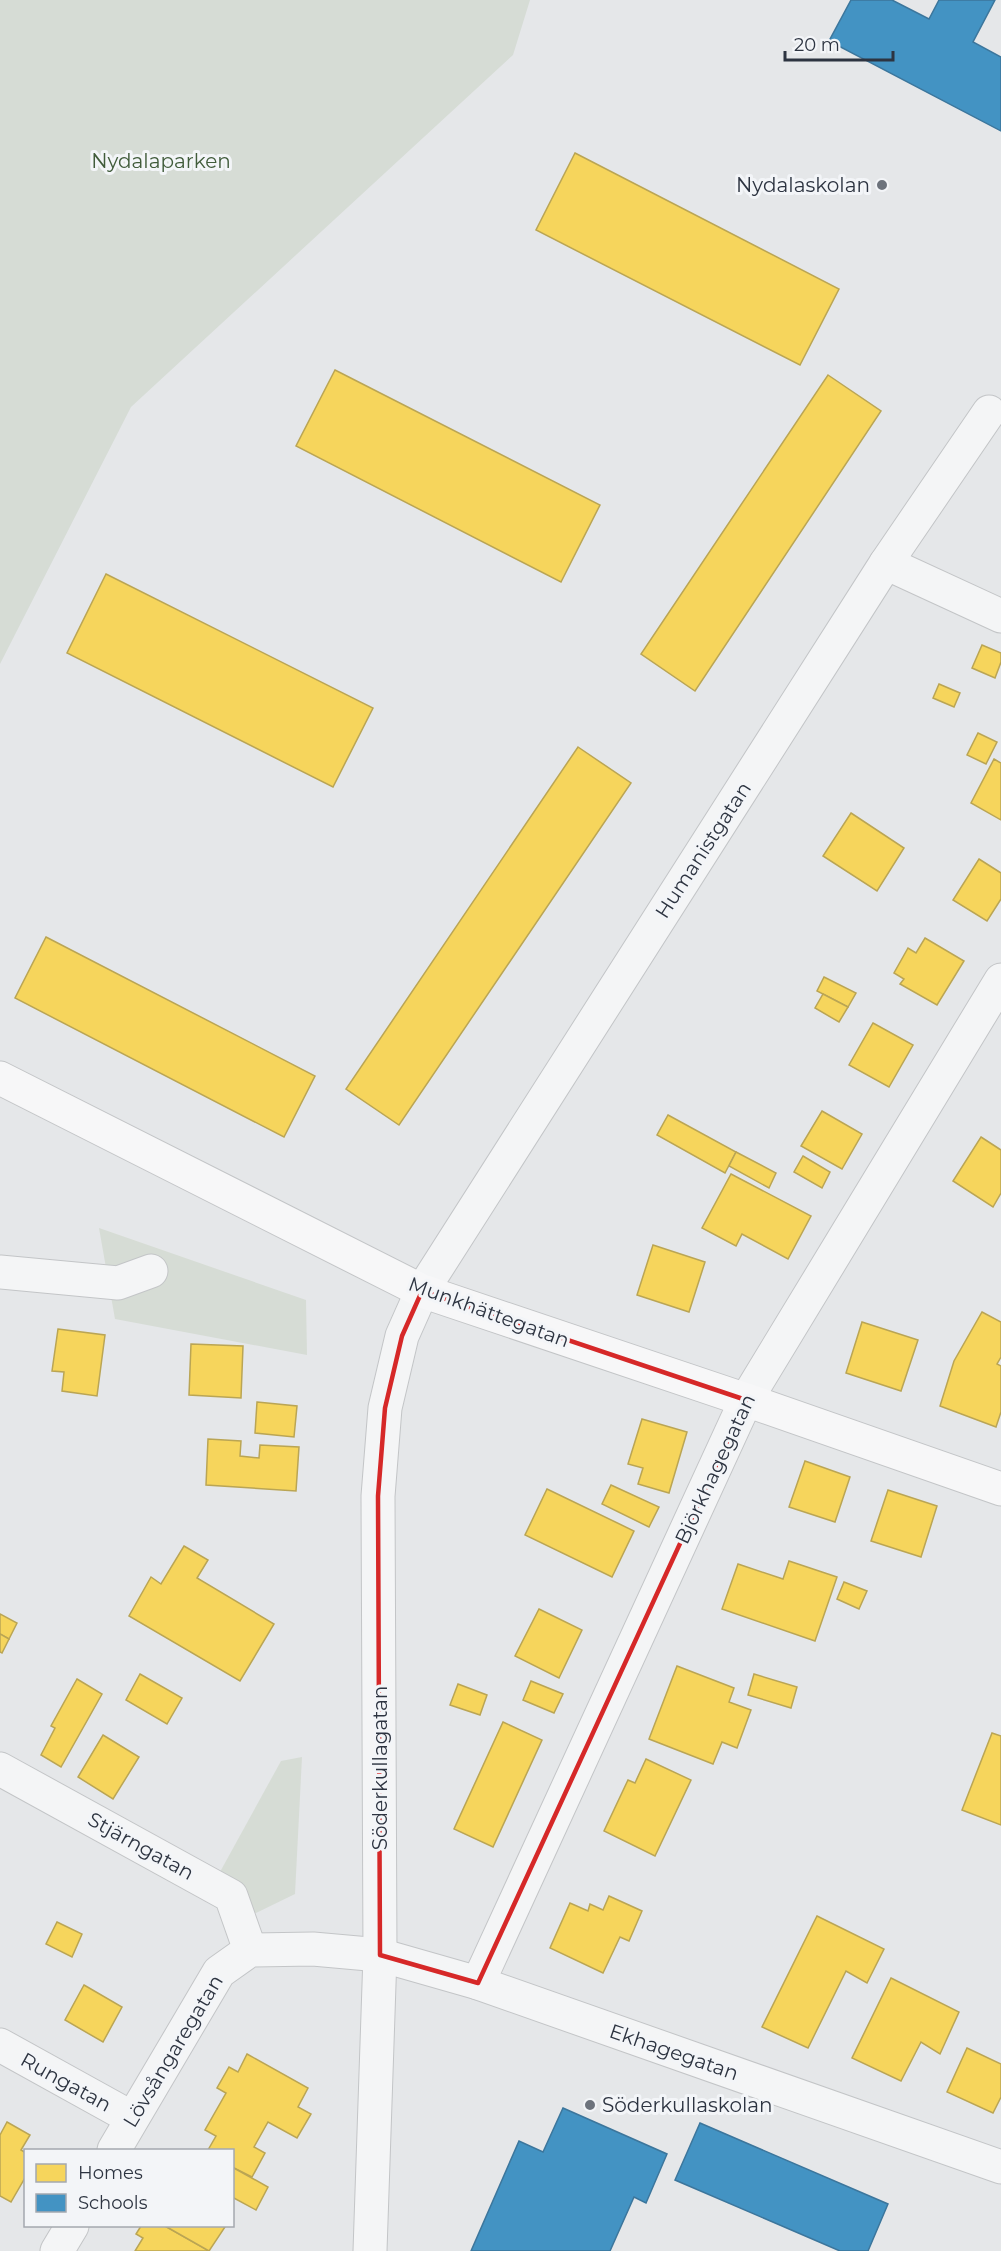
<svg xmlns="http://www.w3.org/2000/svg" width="1001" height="2251" viewBox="0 0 1001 2251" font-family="Montserrat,sans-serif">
  <rect width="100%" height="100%" fill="#e5e7e9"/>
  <g fill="#d6dcd5">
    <polygon points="0,0 530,0 513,55 131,407 0,664"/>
    <polygon points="99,1228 306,1300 307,1355 115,1319"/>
    <polygon points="302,1757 295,1894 256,1913 204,1901 281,1761"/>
  </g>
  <g fill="#f6d55c" stroke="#baa554" stroke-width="1.5">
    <polygon points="575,153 839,289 800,365 536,230"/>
    <polygon points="335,370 600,505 561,582 296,446"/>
    <polygon points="828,375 881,411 695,691 641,654"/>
    <polygon points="106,574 373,708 333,787 67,653"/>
    <polygon points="982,645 1001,653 1001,662 995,678 972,668"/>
    <polygon points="939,684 960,693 954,707 933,698"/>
    <polygon points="978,733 997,742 986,764 967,755"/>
    <polygon points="578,747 631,783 399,1125 346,1089"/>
    <polygon points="994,759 1001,763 1001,820 971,803"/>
    <polygon points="851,813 904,848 877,891 823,856"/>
    <polygon points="979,859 1001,873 1001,899 987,921 953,900"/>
    <polygon points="46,937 315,1076 284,1137 15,998"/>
    <polygon points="925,938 964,961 937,1005 900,984 904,979 894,973 908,948 916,953"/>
    <polygon points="824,977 856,993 848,1007 817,991"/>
    <polygon points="823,994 848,1007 839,1022 815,1008"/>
    <polygon points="873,1023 913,1045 889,1087 849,1065"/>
    <polygon points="822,1111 862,1134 842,1169 801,1146"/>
    <polygon points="668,1115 736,1152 725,1173 657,1135"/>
    <polygon points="981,1137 1001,1150 1001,1193 993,1207 953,1181"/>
    <polygon points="736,1152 776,1173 769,1188 729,1166"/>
    <polygon points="803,1156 830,1172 822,1188 794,1172"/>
    <polygon points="731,1174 811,1216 788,1259 742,1234 736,1246 702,1228"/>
    <polygon points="653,1245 705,1262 689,1312 637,1295"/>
    <polygon points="982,1312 1001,1322 1001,1357 997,1364 1001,1366 1001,1412 996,1427 940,1406 954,1361"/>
    <polygon points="862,1322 918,1340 901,1391 846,1373"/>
    <polygon points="58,1329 105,1335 97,1396 62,1391 64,1372 52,1371"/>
    <polygon points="191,1344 243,1346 241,1398 189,1395"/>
    <polygon points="257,1402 297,1406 294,1437 255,1433"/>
    <polygon points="642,1419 687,1432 669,1493 638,1484 643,1468 628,1464"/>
    <polygon points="208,1439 241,1441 240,1456 259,1458 260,1445 299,1447 296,1491 206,1485"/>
    <polygon points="805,1461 850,1477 835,1522 789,1507"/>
    <polygon points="611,1485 659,1507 649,1527 602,1504"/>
    <polygon points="547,1489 634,1531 612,1577 525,1535"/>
    <polygon points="888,1490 937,1506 921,1557 871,1541"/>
    <polygon points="184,1546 208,1560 197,1578 274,1624 240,1681 129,1616 151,1577 161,1584"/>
    <polygon points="789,1561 837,1577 815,1641 722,1609 738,1564 783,1579"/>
    <polygon points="844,1582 867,1591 859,1609 837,1599"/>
    <polygon points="539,1609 582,1630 559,1678 515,1656"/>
    <polygon points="0,1614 17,1623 9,1639 0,1634"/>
    <polygon points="0,1634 9,1639 2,1653 0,1652"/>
    <polygon points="677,1666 734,1688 729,1702 751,1710 737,1748 722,1742 713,1764 649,1739"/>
    <polygon points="140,1674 182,1698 167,1724 126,1700"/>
    <polygon points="754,1674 797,1687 791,1708 748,1695"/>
    <polygon points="77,1679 102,1694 61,1767 41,1755 55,1728 51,1726"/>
    <polygon points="531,1681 563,1694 554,1713 523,1700"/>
    <polygon points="458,1684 487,1695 480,1715 450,1705"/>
    <polygon points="503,1722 542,1740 493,1847 454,1829"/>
    <polygon points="992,1733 1001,1736 1001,1825 962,1810"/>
    <polygon points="103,1735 139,1757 113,1799 78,1777"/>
    <polygon points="646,1759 691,1780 655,1856 604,1831 628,1780 635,1783"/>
    <polygon points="609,1896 642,1911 629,1941 620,1937 603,1973 550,1948 570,1903 588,1911 590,1904 603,1910"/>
    <polygon points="817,1916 884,1949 867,1983 846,1971 808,2048 762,2027"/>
    <polygon points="57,1922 82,1934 72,1957 46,1944"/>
    <polygon points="891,1978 959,2012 940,2054 921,2042 901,2081 852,2058"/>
    <polygon points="84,1985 122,2007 103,2042 65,2020"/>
    <polygon points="967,2048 1001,2064 1001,2097 993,2113 947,2092"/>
    <polygon points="247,2054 308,2088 298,2107 311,2114 297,2138 268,2122 254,2147 265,2153 252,2177 232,2167 232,2150 208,2150 216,2136 205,2130 226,2093 217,2088 229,2067 238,2072"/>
    <polygon points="7,2122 30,2135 21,2150 26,2153 26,2176 11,2202 0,2196 0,2135"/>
    <polygon points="232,2167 268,2187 256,2210 232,2197"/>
    <polygon points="141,2226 165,2226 209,2251 135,2251 143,2238 136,2234"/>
    <polygon points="165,2226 222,2226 225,2227 209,2251"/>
  </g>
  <g fill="#4393c3" stroke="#3c769c" stroke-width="1.5">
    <polygon points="851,0 892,0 929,19 939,0 995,0 973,42 1001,57 1001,131 829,41"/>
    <polygon points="563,2108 667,2154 646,2203 634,2197 610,2251 471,2251 519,2141 543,2152"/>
    <polygon points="700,2123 888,2204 868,2251 840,2251 675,2180"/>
  </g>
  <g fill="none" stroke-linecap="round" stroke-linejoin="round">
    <defs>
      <g id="minor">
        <polyline points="886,563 1001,616"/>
        <polyline points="0,1272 118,1283 151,1271"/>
        <polyline points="422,1291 886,563 989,412"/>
        <polyline points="0,1769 231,1896 250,1950"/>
        <polyline points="478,1983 746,1400 1001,980"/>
        <polyline points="0,2045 132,2118"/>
        <polyline points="114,2150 219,1972 250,1950 313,1949 380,1955 478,1983 1001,2167"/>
        <polyline points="57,2251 72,2226"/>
      </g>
      <polyline id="tertiary" points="370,2251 380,1955 378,1496 385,1408 402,1336 422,1291"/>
      <polyline id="secondary" points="0,1078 422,1291 746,1400 1001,1489"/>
    </defs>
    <use href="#minor" stroke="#c3c5c7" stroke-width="35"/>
    <use href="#tertiary" stroke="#c3c5c7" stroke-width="35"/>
    <use href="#secondary" stroke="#c3c5c7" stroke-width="35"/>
    <use href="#minor" stroke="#f4f5f6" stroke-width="33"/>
    <use href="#tertiary" stroke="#f4f5f6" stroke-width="33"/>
    <use href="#secondary" stroke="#f7f7f8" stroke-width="33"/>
  </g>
  <path fill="none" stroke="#d62828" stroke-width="4.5" stroke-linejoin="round" d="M422,1291L746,1400L478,1983L380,1955L378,1496L385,1408L402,1336Z"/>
  <g fill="#6d737c" stroke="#f3f5f8" stroke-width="2">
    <circle cx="882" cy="185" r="6"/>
    <circle cx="590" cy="2105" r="6"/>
  </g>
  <g text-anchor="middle" stroke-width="6" stroke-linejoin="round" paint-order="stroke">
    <g font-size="20" fill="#415c3b" stroke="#f3f5f8">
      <text x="161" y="168">Nydalaparken</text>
    </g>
    <g font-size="20" fill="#2d3441" stroke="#f3f5f8" text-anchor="end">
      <text x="870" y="192">Nydalaskolan</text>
      <text x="602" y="2112" text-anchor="start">Söderkullaskolan</text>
    </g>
    <g font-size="20" fill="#2d3441" stroke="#f3f5f8">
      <text transform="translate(703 850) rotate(-57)" y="7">Humanistgatan</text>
      <text transform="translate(489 1312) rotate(20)" y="7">Munkhättegatan</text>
      <text transform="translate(715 1469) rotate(-65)" y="7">Björkhagegatan</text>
      <text transform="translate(380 1768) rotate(-90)" y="7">Söderkullagatan</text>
      <text transform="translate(141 1846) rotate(29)" y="7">Stjärngatan</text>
      <text transform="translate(173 2051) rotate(-59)" y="7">Lövsångaregatan</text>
      <text transform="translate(674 2052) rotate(19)" y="7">Ekhagegatan</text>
      <text transform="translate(66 2082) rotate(29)" y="7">Rungatan</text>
    </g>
  </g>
  <rect x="24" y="2149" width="210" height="78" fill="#f3f5f8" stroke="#a4a8af" stroke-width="1.5"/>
  <rect x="36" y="2164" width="30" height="18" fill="#f6d55c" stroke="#a4a8af" stroke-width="1.5"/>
  <text x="78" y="2179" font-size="18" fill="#2d3441">Homes</text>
  <rect x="36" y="2194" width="30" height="18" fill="#4393c3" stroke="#a4a8af" stroke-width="1.5"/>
  <text x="78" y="2209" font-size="18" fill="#2d3441">Schools</text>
  <path d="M785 51v9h108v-9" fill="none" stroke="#2d3441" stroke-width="3"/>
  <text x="794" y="51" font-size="18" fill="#2d3441" stroke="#f3f5f8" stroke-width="4.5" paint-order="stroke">20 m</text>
</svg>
